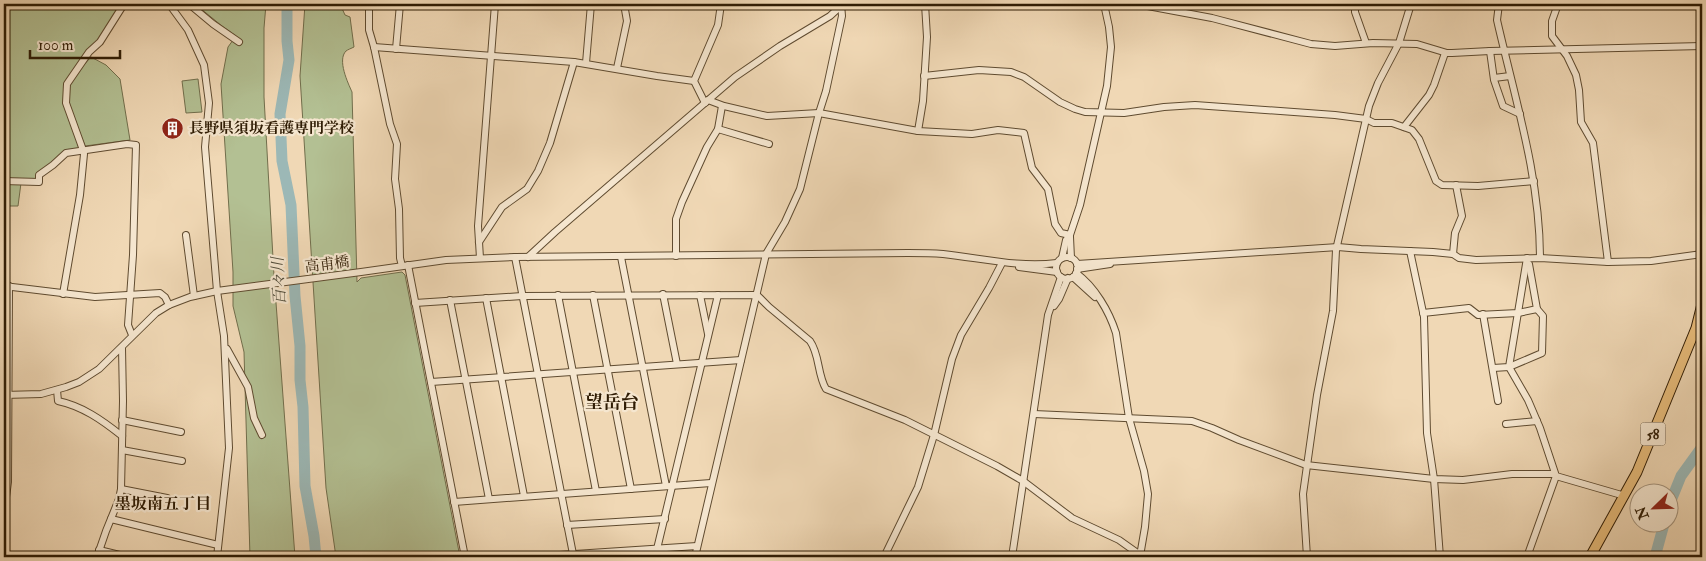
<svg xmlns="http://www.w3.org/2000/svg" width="1706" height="561" viewBox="0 0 1706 561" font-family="'IM FELL Double Pica','Noto Serif JP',serif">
  <rect width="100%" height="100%" fill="#f0d8b5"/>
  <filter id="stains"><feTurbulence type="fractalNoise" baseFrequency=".004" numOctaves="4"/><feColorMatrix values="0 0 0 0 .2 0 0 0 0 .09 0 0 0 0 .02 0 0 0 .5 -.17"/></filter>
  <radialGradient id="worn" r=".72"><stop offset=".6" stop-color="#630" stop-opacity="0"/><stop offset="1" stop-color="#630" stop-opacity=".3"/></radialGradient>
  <g fill="#b3c093" stroke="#716e4c">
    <polygon points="4,4 120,4 101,36 64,89 79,149 64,151 38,180 4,179"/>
    <polygon points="195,4 266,4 264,28 264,97 274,276 295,557 250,557 244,352 233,306 233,272 221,84 228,47 236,36 222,26"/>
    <path d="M305,4H340L345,15L350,17L354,47C352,48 347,50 346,51C337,60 348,83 352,92L357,282L361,278L402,272L405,275L460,557H336L326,488L300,76Z"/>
    <path d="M91,57L106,65L120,79L130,140L85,146C80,131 63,100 69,85C73,75 84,65 91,57Z"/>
    <polygon points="198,79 202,112 186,113 182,81"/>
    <polygon points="4,183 21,183 18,206 5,206 4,215"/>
  </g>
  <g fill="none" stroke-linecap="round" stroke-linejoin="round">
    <g stroke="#9cb8b6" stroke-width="11">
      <polyline points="287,4 287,41 289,60 280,114 282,161 291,205 295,296 300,346 300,380 303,407 305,486 314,536 316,557"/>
      <polyline points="1668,508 1681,476 1702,447"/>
      <polyline points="1655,557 1664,524"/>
    </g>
    <defs>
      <g id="minor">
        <polyline points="169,4 188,30 204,65 209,103 205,147 217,291 224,336 229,448 217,557"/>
        <polyline points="189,4 213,24 239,42"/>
        <polyline points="369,4 369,30 374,47 390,124 397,144 395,179 399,209 400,258 402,266"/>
        <polyline points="1137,4 1212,18 1311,44 1335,46 1373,43 1417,44 1447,53 1452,53 1490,51 1702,46"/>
        <polyline points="1355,4 1355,12 1366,43"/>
        <path d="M1499,4L1497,20C1515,99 1540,177 1540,258"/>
        <polyline points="1558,4 1552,21 1552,36 1567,56 1576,75 1579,90 1581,122 1593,143 1608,262"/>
        <polyline points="374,47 574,62 657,76 694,81"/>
        <polyline points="396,49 400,4"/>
        <polyline points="1490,51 1494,80 1503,106 1520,114"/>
        <polyline points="586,63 591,4"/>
        <polyline points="617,68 627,21 624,4"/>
        <polyline points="924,76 979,70 1011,72 1024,77 1060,102 1075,109 1085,112 1124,113 1164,107 1195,105 1335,115 1366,119 1374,123 1392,123 1412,130 1419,139 1436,181 1442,185 1478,186 1534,181"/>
        <polyline points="1494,78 1510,76"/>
        <polyline points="708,100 724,106 767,116 819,113 918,131 972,134 998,130 1024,133 1032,168 1048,189 1055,224 1061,233 1070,235"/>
        <polyline points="705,103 694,81 718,25 721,4"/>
        <polyline points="1404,127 1429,95 1434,85 1445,53"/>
        <polyline points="718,129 769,144"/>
        <polyline points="918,131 923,101 927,37 925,4"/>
        <polyline points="4,181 39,182 39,175 53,165 66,153 127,144 136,145 133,255 128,325 132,335"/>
        <polyline points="186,235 194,296"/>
        <polyline points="1070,237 1071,258"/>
        <polyline points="479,242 502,207 527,189 538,171 550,143 574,62"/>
        <polyline points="1410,251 1424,317 1427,433 1434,479 1440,557"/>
        <polyline points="1453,254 1455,233 1462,216 1456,185"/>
        <polyline points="676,256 676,219 682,202 707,147 718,129 722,106"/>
        <polyline points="515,257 573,554"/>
        <polyline points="528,257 555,232 735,77 780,46 830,16 843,4"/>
        <polyline points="621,257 666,486"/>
        <circle cx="1067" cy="268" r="11"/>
        <polyline points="480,258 478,226 495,4"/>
        <polyline points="1062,258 1066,240 1070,235 1080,205 1107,86 1111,47 1109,27 1104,4"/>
        <polyline points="1527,258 1509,367 1528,400 1540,428 1556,476 1625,496"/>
        <polyline points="1077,264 1338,247 1361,249 1433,252 1453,254 1459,258 1476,260 1540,258 1608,262 1651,261 1702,254"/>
        <polyline points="408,265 465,557"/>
        <polyline points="1019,267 1057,272"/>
        <polyline points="1077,269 1110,264"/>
        <path d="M1076,273C1095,287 1109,311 1116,333L1129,418L1144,471L1148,494L1145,527L1140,556"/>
        <polyline points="1073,277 1095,297"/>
        <polyline points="4,286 95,297 160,293 165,297 169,305"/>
        <polyline points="63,294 80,195 84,154 83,150 66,103 67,84 89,52 100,42 124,4"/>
        <polyline points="663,294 677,364"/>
        <polyline points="558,295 596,491"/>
        <polyline points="593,295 631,489"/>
        <polyline points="700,295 708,334"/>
        <polyline points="486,298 524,496"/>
        <polyline points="450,300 489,499"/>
        <path d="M415,303L522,296L757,295L769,307L810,341C820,355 817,374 826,389L905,420L997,466L1023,481L1072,518L1119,540L1143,557"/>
        <polyline points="1054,306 1059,299 1068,278"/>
        <polyline points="1423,313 1469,308 1478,315 1518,313 1537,309 1529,264"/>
        <polyline points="1483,314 1498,401"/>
        <polyline points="227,349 248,387 254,418 262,435"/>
        <polyline points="1493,368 1509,367 1542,353 1543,316 1537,309"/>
        <polyline points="431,382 741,360"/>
        <path d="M57,390L58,401C82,406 102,420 122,436"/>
        <path d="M4,395L41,394L66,387L79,382L99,369L156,313L169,305L190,297L217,291L361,272L446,260L515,257L908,253C919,253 931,253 943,254C981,258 1019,268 1057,263"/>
        <polyline points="1034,414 1192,421 1212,428 1239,440 1306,465 1434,479 1463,480 1512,474 1554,474"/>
        <polyline points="122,420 181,432"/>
        <polyline points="1506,424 1537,421"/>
        <polyline points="122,450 182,461"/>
        <polyline points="121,489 167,498"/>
        <polyline points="454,502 711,483"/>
        <polyline points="4,512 8,482 9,286"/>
        <polyline points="111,519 218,545"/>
        <polyline points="567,525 665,519"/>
        <polyline points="657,549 718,295"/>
        <polyline points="99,550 128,557"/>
        <polyline points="97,557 106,531 119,499 121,489 123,401 122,348"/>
        <polyline points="529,557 697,546"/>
        <polyline points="695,557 766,254 785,222 800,189 819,113 826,91 842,16 841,4"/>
        <polyline points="884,557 918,487 934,435 952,359 961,335 989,288 1002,263"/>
        <polyline points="1012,557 1048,315 1061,277"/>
        <polyline points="1307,557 1303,494 1317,395 1333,311 1336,250 1369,106 1378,83 1399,43 1411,4"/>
        <polyline points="1527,557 1556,476"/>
      </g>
      <polyline id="major" points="1590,557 1637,472 1696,328 1702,304"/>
    </defs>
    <use href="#minor" stroke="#5f4b30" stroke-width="8"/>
    <use href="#major" stroke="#2f1c04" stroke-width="11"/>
    <use href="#minor" stroke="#f5e6cf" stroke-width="6"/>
    <use href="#major" stroke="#e8bc7a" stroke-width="9"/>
  </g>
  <defs>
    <symbol id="building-disc" viewBox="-11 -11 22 22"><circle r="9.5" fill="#8f2418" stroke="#f5e6cf"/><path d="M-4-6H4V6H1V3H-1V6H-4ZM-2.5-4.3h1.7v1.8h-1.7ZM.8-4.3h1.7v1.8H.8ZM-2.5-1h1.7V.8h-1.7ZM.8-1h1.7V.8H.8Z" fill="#fff"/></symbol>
  </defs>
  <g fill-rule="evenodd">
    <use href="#building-disc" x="160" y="116" width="25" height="25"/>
  </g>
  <g text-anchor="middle" stroke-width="4.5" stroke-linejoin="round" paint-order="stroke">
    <rect fill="#f5e6cf" stroke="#6a5941" stroke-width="1" x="1640.5" y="422.5" width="25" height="23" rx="4"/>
    <g font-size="14" font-weight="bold" fill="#2f1c04">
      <text x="1653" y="439">58</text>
    </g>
    <g font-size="15" font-weight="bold" fill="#2f1c04" stroke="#f5e6cf" text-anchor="start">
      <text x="189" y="133">長野県須坂看護専門学校</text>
    </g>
    <g font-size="15" fill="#2f1c04" stroke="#f5e6cf">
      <text transform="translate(327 264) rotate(-7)" y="5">高甫橋</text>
    </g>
    <g font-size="16" font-style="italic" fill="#504b39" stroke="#f5e6cf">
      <text transform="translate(278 281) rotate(-93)" y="6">百々川</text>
    </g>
    <g font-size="16" font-weight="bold" fill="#2f1c04" stroke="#f5e6cf">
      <text x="163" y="509">墨坂南五丁目</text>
    </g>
    <g font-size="18" font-weight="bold" fill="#2f1c04" stroke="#f5e6cf">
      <text x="612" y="408">望岳台</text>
    </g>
  </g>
  <rect width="1706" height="561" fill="none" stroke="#f0d8b5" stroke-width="20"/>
  <rect x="5" y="5" width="1696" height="551" fill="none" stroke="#2f1c04" stroke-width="2.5"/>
  <rect x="10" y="10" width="1686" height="541" fill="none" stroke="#2f1c04"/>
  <g transform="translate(1654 508) rotate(247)"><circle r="24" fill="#f5e6cf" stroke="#a6957e"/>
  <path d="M0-4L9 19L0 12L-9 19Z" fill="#8f2418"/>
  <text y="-8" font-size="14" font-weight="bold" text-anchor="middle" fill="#2f1c04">N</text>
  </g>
  <path d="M30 50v8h90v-8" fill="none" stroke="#2f1c04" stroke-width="2.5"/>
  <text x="38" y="50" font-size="15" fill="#2f1c04" stroke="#f5e6cf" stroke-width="4" paint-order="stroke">100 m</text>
  <rect width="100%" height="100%" filter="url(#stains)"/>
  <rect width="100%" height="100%" fill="url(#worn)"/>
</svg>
